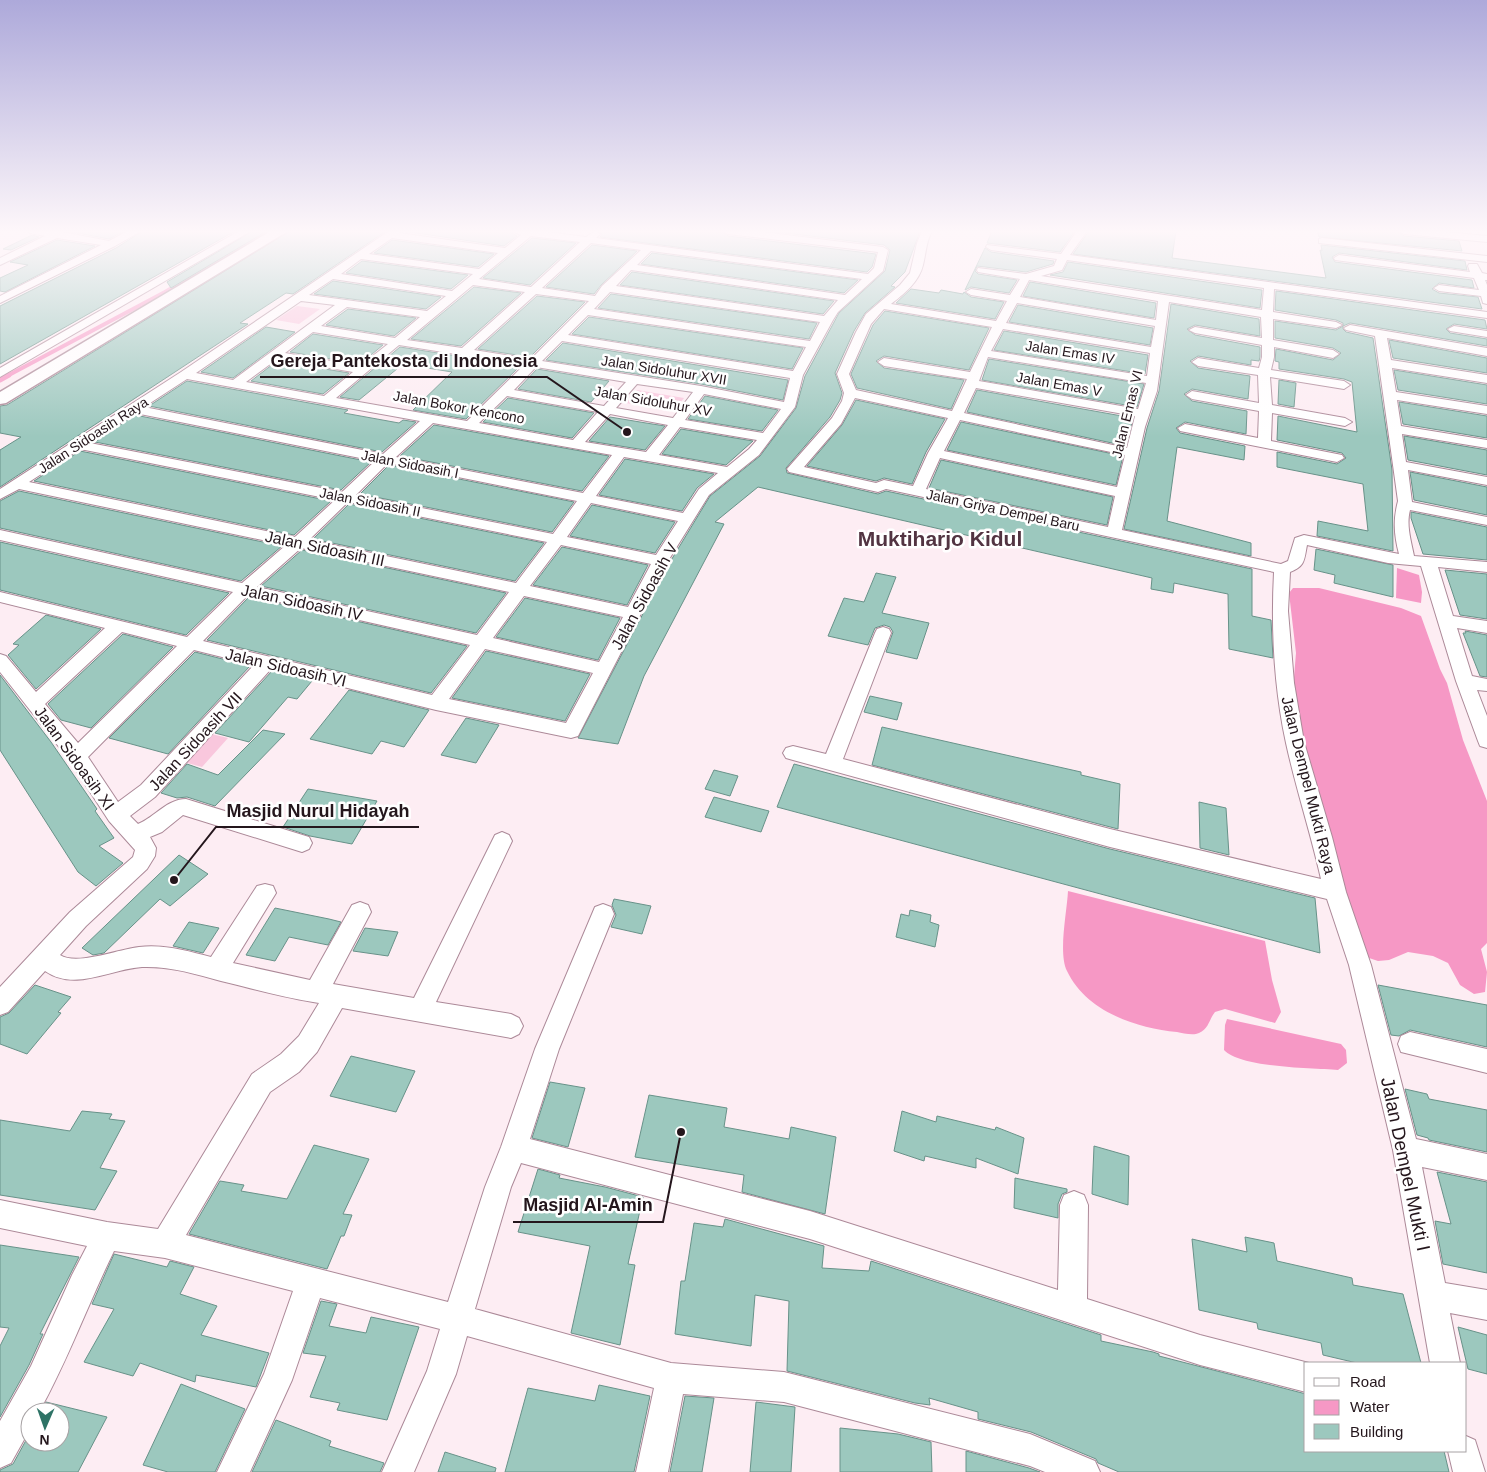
<svg xmlns="http://www.w3.org/2000/svg" width="1487" height="1472" viewBox="0 0 1487 1472" font-family="Arial,sans-serif">
  <rect width="100%" height="100%" fill="#fdedf3"/>
  <g fill="#f9c7dd">
    <polygon points="297,306 320,309 299,324 276,320"/>
    <polygon points="637,390 684,398 674,411 626,403"/>
    <polygon points="207,733 228,738 202,767 180,761"/>
  </g>
  <g fill="#f698c5">
    <polygon points="1397,568 1419,575 1422,592 1421,603 1396,598"/>
    <polygon points="1293,588 1319,588 1401,608 1421,616 1440,669 1447,683 1463,740 1487,801 1487,943 1481,949 1487,972 1485,992 1474,994 1460,985 1448,963 1433,956 1408,952 1389,960 1378,961 1366,957 1336,867 1292,701 1296,653 1289,593"/>
    <path d="M1068,891L1265,941L1272,980L1281,1012L1275,1023L1225,1009L1215,1012C1209,1019 1209,1029 1199,1033C1193,1036 1183,1033 1177,1032C1135,1028 1086,1011 1067,971C1058,953 1067,912 1068,891Z"/>
    <path d="M1227,1019L1341,1044L1346,1050L1347,1063L1338,1070C1312,1068 1241,1068 1224,1050L1225,1025Z"/>
  </g>
  <g fill="none" stroke-linecap="round" stroke-linejoin="round">
    <polyline stroke="#f698c5" stroke-width="4" points="7,376 165,292 269,231"/>
    <polyline stroke="#f698c5" stroke-width="5" points="0,380 9,375"/>
  </g>
  <g fill="#9cc8be" stroke="#689289">
    <polygon points="67,231 124,231 109,239"/>
    <polygon points="143,231 235,231 0,364 0,306 116,248"/>
    <polygon points="253,231 267,231 171,288 167,282"/>
    <polygon points="290,231 386,231 293,294 286,293 240,323 248,324 0,487 0,450 21,437 0,433 0,406 7,405"/>
    <polygon points="403,231 509,231 517,236 504,246"/>
    <polygon points="599,231 721,231 728,236 876,254 872,267 867,272 600,237 602,234"/>
    <polygon points="769,231 920,231 905,272 891,286 895,287 865,313 854,331 835,373 842,393 840,400 830,417 786,468 787,473 878,494 886,491 1252,569 1252,616 1271,620 1273,658 1229,649 1228,594 1174,583 1173,593 1151,589 1152,578 758,487 715,522 724,524 644,676 618,744 578,738 670,562 710,496 760,456 796,408 805,376 839,313 885,271 890,250 884,245"/>
    <polygon points="992,231 1075,231 1060,252 987,243"/>
    <polygon points="1089,231 1176,231 1172,258 1326,278 1320,250 1322,251 1321,245 1465,261 1467,270 1339,253 1332,257 1335,262 1472,280 1474,288 1439,283 1432,289 1439,293 1478,297 1482,309 1073,254"/>
    <polygon points="1317,231 1397,231 1404,236 1459,241 1462,251 1319,237"/>
    <polygon points="32,235 39,237 11,250 3,249"/>
    <polygon points="532,238 576,243 530,285 483,278"/>
    <polygon points="57,240 95,246 5,292 0,291 0,278 28,265 10,262"/>
    <polygon points="392,240 494,254 478,267 374,253"/>
    <polygon points="592,245 637,251 601,285 594,294 546,287"/>
    <polygon points="985,248 991,252 1054,261 1053,264 1026,272 977,266 975,271 978,274 1017,280 1009,293 971,287 965,290"/>
    <polygon points="652,253 858,280 844,293 641,264"/>
    <polygon points="362,261 468,275 451,289 346,273"/>
    <polygon points="1068,262 1262,290 1260,308 1050,275 1063,272"/>
    <polygon points="632,272 834,301 823,314 620,285"/>
    <polygon points="333,281 441,297 426,309 314,294"/>
    <polygon points="1030,282 1156,303 1154,318 1023,296"/>
    <polygon points="474,287 521,293 461,346 411,339"/>
    <polygon points="911,289 939,293 941,290 963,294 964,292 971,297 1004,302 995,319 896,303"/>
    <polygon points="1276,291 1485,320 1487,329 1454,324 1446,329 1450,333 1487,339 1487,346 1350,323 1343,326 1343,323 1336,320 1275,310"/>
    <polygon points="611,294 817,323 809,339 598,308"/>
    <polygon points="537,296 585,302 530,357 478,349"/>
    <polygon points="1171,304 1259,319 1260,336 1195,325 1187,329 1195,335 1260,347 1260,357 1259,361 1251,360 1251,365 1198,356 1190,361 1198,368 1250,376 1248,399 1192,389 1184,394 1192,401 1247,411 1246,434 1185,422 1176,428 1180,433 1245,446 1244,460 1177,447 1167,521 1251,543 1251,556 1124,529 1147,428 1159,391"/>
    <polygon points="1018,305 1153,328 1150,345 1009,322"/>
    <polygon points="348,309 416,318 394,336 326,325"/>
    <polygon points="885,311 989,328 969,370 884,356 876,361 884,368 964,380 951,409 857,388 851,374 873,325"/>
    <polygon points="589,317 803,348 792,369 572,334"/>
    <polygon points="1275,321 1336,330 1343,326 1343,329 1346,332 1373,338 1392,470 1393,551 1317,536 1318,521 1368,531 1363,484 1277,467 1277,452 1337,464 1346,458 1342,453 1277,440 1278,416 1357,432 1352,382 1344,379 1279,369 1279,362 1275,361 1276,349 1333,360 1341,353 1333,348 1275,338"/>
    <polygon points="266,327 295,332 233,378 201,372"/>
    <polygon points="1004,331 1148,355 1145,374 994,350"/>
    <polygon points="313,334 383,345 360,364 290,352"/>
    <polygon points="1389,340 1487,358 1487,373 1393,358"/>
    <polygon points="563,343 788,380 783,400 701,384 546,360"/>
    <polygon points="400,347 520,366 466,419 413,410 452,372 403,364 359,400 340,397"/>
    <polygon points="989,359 1144,384 1137,407 982,380"/>
    <polygon points="277,361 349,373 323,394 251,381"/>
    <polygon points="537,369 609,381 591,402 518,389"/>
    <polygon points="1394,370 1487,385 1487,404 1398,390"/>
    <polygon points="1279,380 1296,383 1294,407 1278,404"/>
    <polygon points="187,381 348,410 344,413 399,423 403,420 416,422 382,452 149,406"/>
    <polygon points="977,390 1133,418 1126,446 967,412"/>
    <polygon points="705,396 778,410 762,431 688,419"/>
    <polygon points="508,398 594,413 572,438 483,422"/>
    <polygon points="856,400 945,419 926,452 912,484 884,478 876,481 807,466 842,425"/>
    <polygon points="1399,402 1487,416 1487,438 1403,424"/>
    <polygon points="135,415 371,462 341,490 95,442"/>
    <polygon points="610,417 646,423 665,426 645,450 589,441"/>
    <polygon points="961,422 1123,456 1116,485 947,450"/>
    <polygon points="434,425 609,456 582,491 400,456"/>
    <polygon points="681,429 753,441 726,465 662,454"/>
    <polygon points="1404,436 1487,450 1487,475 1408,460"/>
    <polygon points="80,451 331,501 294,535 34,481"/>
    <polygon points="625,459 714,474 697,488 682,511 599,495"/>
    <polygon points="941,460 1113,497 1107,525 929,488"/>
    <polygon points="389,465 574,502 552,532 360,494"/>
    <polygon points="1410,472 1487,487 1487,515 1414,500"/>
    <polygon points="19,491 282,546 241,581 0,528 0,501"/>
    <polygon points="349,504 544,543 515,581 313,539"/>
    <polygon points="592,505 675,522 655,553 570,536"/>
    <polygon points="1411,512 1487,527 1487,560 1423,554 1411,518"/>
    <polygon points="0,542 229,593 186,635 0,590"/>
    <polygon points="562,547 648,565 627,605 533,585"/>
    <polygon points="1316,549 1393,565 1393,597 1334,583 1335,575 1314,570"/>
    <polygon points="302,550 506,593 476,633 261,586"/>
    <polygon points="1445,570 1487,574 1487,619 1460,615"/>
    <polygon points="876,573 896,577 882,613 929,623 917,659 886,652 893,632 890,627 884,625 875,628 868,645 828,636 844,598 864,602"/>
    <polygon points="249,597 467,646 431,693 207,640"/>
    <polygon points="525,598 620,618 598,660 496,637"/>
    <polygon points="46,615 101,629 36,689 8,655 19,645 13,644"/>
    <polygon points="1465,631 1487,635 1487,677 1480,676 1463,633 1466,633"/>
    <polygon points="123,634 173,647 91,728 61,720 48,704"/>
    <polygon points="486,651 590,674 565,721 452,698"/>
    <polygon points="195,652 250,666 168,754 109,738"/>
    <polygon points="272,671 312,681 297,699 288,697 249,742 215,733"/>
    <polygon points="0,675 51,742 97,809 95,811 114,838 99,846 123,863 96,886 78,872 0,750"/>
    <polygon points="349,690 429,710 404,747 381,741 372,754 310,739"/>
    <polygon points="870,696 902,703 897,720 864,712"/>
    <polygon points="466,718 499,725 476,763 441,755"/>
    <polygon points="882,727 1081,772 1081,775 1120,784 1118,829 872,765"/>
    <polygon points="263,730 285,734 215,806 187,797 177,798 161,793 187,764 218,775"/>
    <polygon points="794,764 1110,849 1315,898 1320,953 777,807"/>
    <polygon points="714,770 738,776 730,796 705,789"/>
    <polygon points="308,789 377,801 352,844 310,836 283,827"/>
    <polygon points="714,797 769,811 761,832 705,817"/>
    <polygon points="1199,802 1226,808 1229,855 1200,848"/>
    <polygon points="179,855 208,874 170,906 160,899 104,953 93,955 82,948"/>
    <polygon points="614,899 651,906 642,934 611,927 616,915 612,905"/>
    <polygon points="275,908 329,919 341,922 328,945 289,937 275,961 246,955"/>
    <polygon points="910,910 931,915 930,922 939,925 935,947 896,937 901,914 909,916"/>
    <polygon points="189,922 219,928 203,953 173,946"/>
    <polygon points="365,928 398,932 388,956 353,951"/>
    <polygon points="35,985 71,997 58,1012 61,1013 27,1054 0,1044 0,1017 9,1013"/>
    <polygon points="1378,985 1487,1005 1487,1047 1410,1030 1399,1036 1391,1035"/>
    <polygon points="351,1056 415,1071 396,1112 330,1096"/>
    <polygon points="550,1082 585,1088 568,1147 532,1138"/>
    <polygon points="1405,1089 1427,1094 1429,1099 1487,1110 1487,1152 1429,1140 1428,1138 1417,1135"/>
    <polygon points="649,1095 727,1108 724,1127 789,1139 791,1127 836,1137 825,1214 742,1192 744,1175 635,1157"/>
    <polygon points="82,1111 112,1114 109,1119 125,1121 100,1168 117,1171 95,1210 0,1195 0,1120 70,1131"/>
    <polygon points="902,1111 936,1122 937,1116 995,1130 996,1127 1024,1138 1018,1174 976,1158 976,1168 925,1156 924,1161 894,1151"/>
    <polygon points="314,1145 369,1159 343,1214 352,1215 344,1236 341,1236 327,1269 189,1234 220,1181 244,1185 241,1191 287,1199"/>
    <polygon points="1094,1146 1129,1156 1128,1205 1092,1194"/>
    <polygon points="538,1169 560,1175 559,1178 605,1187 643,1197 628,1264 635,1265 620,1345 571,1333 590,1246 518,1232"/>
    <polygon points="1437,1172 1487,1182 1487,1273 1443,1264 1435,1221 1451,1224"/>
    <polygon points="1015,1178 1067,1189 1067,1192 1062,1194 1058,1204 1058,1218 1014,1208"/>
    <polygon points="725,1219 824,1246 822,1268 869,1271 871,1261 1101,1335 1101,1341 1153,1352 1159,1354 1159,1356 1306,1394 1306,1451 1444,1451 1449,1472 1119,1472 1098,1463 1096,1459 1031,1432 978,1419 978,1412 929,1398 930,1405 915,1403 787,1371 789,1301 755,1295 751,1346 675,1334 681,1281 685,1281 694,1223 723,1227"/>
    <polygon points="1245,1237 1274,1243 1277,1261 1352,1278 1353,1285 1403,1294 1421,1363 1357,1363 1323,1355 1321,1343 1258,1329 1257,1323 1199,1310 1192,1239 1247,1252"/>
    <polygon points="0,1245 79,1257 40,1334 43,1334 29,1365 0,1417 0,1346 9,1328 0,1327"/>
    <polygon points="114,1254 167,1267 170,1261 194,1267 180,1294 217,1306 201,1335 269,1353 256,1387 196,1375 195,1382 140,1363 133,1376 84,1362 114,1309 92,1304"/>
    <polygon points="321,1301 337,1304 329,1326 366,1333 371,1317 419,1327 387,1420 337,1410 340,1403 310,1397 326,1356 303,1353"/>
    <polygon points="1458,1327 1487,1335 1487,1374 1468,1369"/>
    <polygon points="181,1384 245,1409 215,1472 168,1472 143,1465"/>
    <polygon points="599,1385 650,1396 634,1472 505,1472 528,1388 595,1401"/>
    <polygon points="685,1396 714,1398 702,1472 670,1472"/>
    <polygon points="46,1402 107,1417 78,1472 0,1472 0,1470 13,1464 30,1433 30,1442 60,1442 60,1412 41,1412"/>
    <polygon points="756,1402 795,1407 791,1472 750,1472"/>
    <polygon points="276,1420 331,1441 329,1446 384,1463 380,1472 252,1472"/>
    <polygon points="840,1428 898,1434 931,1442 932,1472 840,1472"/>
    <polygon points="966,1451 1029,1468 1040,1472 966,1472"/>
    <polygon points="445,1452 496,1468 495,1472 438,1472"/>
  </g>
  <g fill="none" stroke-linecap="round" stroke-linejoin="round">
    <defs>
      <g id="street">
        <polygon points="28,231 57,231 109,241 128,231 141,231 115,246 0,303 0,296 101,245 57,238 0,265 0,258 45,236 30,233"/>
        <polygon points="239,231 251,231 0,377 0,368"/>
        <path d="M389,231H401L399,233L505,248L521,235L511,231H540L586,237L595,231L600,234L596,238L868,274L874,268L878,252L728,234L723,231H753L883,247L888,250L883,271L838,312L833,320L803,375L795,407L759,455L709,495L668,561L578,736L571,738L436,710L271,669L155,797L130,816L138,824C155,817 167,799 186,799L309,837L312,843L309,849L302,852L183,815L162,832L150,837L156,848L155,856L147,869L86,926L60,955C77,966 119,949 139,947C164,944 187,951 211,957L257,886L265,884L273,886L276,893L233,963L310,980L352,905L360,902L368,905L371,912L333,984L414,998L495,835L502,832L509,835L512,841L436,1002L511,1014L519,1018L523,1026L519,1034L511,1038L342,1008L317,1052L299,1072L270,1092L186,1235L448,1302L485,1187L501,1147L535,1049L595,907L603,904L611,907L614,914L559,1049L530,1139L810,1211L1058,1290L1060,1205L1064,1195L1074,1191L1084,1195L1088,1205L1087,1299L1200,1335L1309,1363H1306V1392L1200,1365L810,1239L521,1163L511,1187L475,1309L671,1363L784,1372L1030,1434L1095,1461L1100,1472H1045L1030,1466L784,1402L683,1394L668,1472H636L654,1388L467,1336L456,1374L414,1472H382L427,1371L440,1329L320,1298L292,1380L250,1472H217L264,1374L293,1291L165,1258L114,1251C88,1304 68,1360 39,1412H30V1429L11,1463L0,1468V1421L31,1366L72,1275L87,1246L0,1228V1200L107,1222L158,1229L252,1074L281,1054L299,1036L319,1003C286,998 254,989 221,981C195,974 170,966 142,967C110,969 75,992 45,971L8,1012L0,1015V987L70,912L133,857L135,850L109,821L70,761L0,672V654L6,656L36,692L105,628L0,602V592L187,637L233,592L0,540V530L242,583L286,545L19,489L0,499V489L181,372ZM531,236L580,242L531,287L479,279ZM392,238L498,253L479,269L369,254ZM591,243L641,250L602,286L595,296L542,288ZM651,251L862,279L845,295L637,265ZM361,259L473,274L452,291L341,274ZM631,270L838,300L824,316L616,286ZM333,279L446,296L427,311L309,295ZM473,285L525,292L462,348L407,340ZM610,292L820,322L810,341L594,309ZM536,294L589,301L531,359L474,350ZM301,301L335,305L233,380L196,373ZM347,307L420,317L395,338L321,326ZM588,315L806,347L793,371L568,335ZM313,332L388,344L360,366L285,353ZM562,341L790,378L784,402L701,386L542,361ZM399,345L524,365L467,421L336,398ZM277,359L353,372L324,396L246,382ZM536,367L626,382L604,406L514,390ZM187,379L420,421L383,454L144,407ZM637,384L693,392L673,418L616,408ZM704,394L781,409L763,433L685,420ZM507,396L598,412L573,440L479,423ZM135,413L375,461L342,492L90,443ZM610,414L668,425L646,452L585,442ZM433,423L612,455L583,493L396,457ZM680,427L757,440L749,449L727,467L659,455ZM80,449L335,500L295,537L29,482ZM624,457L718,473L699,489L683,513L596,496ZM388,463L577,501L553,534L356,495ZM348,502L547,542L516,583L309,540ZM591,503L678,521L656,555L567,537ZM561,545L651,564L628,607L530,586ZM301,548L509,592L477,635L257,587ZM248,595L470,645L432,695L203,641ZM524,596L623,617L599,662L493,638ZM122,632L177,646L78,743L45,704ZM485,649L593,673L566,723L449,699ZM194,650L254,665L141,785L118,802L88,757Z"/>
        <path d="M922,231H932C926,242 926,253 923,265C919,282 904,294 891,304L996,321L1007,301L971,295L966,292L971,289L1010,295L1020,279L978,272L977,270L978,268L1026,274L1054,266L1057,259L991,250L986,247L987,245L1061,254L1077,231H1087L1070,255L1487,312V318L1274,289L1273,312L1336,322L1342,325L1336,328L1273,319V340L1333,350L1339,354L1333,358L1274,347V357L1271,370L1344,381L1350,385L1344,389L1270,377L1272,405L1345,418L1352,422L1345,426L1272,413L1271,441L1342,455L1344,458L1337,462L1180,431L1178,428L1185,424L1258,438L1259,411L1192,399L1186,395L1192,391L1259,403L1258,375L1198,366L1192,362L1198,358L1259,368L1262,357V345L1195,333L1189,330L1195,327L1262,338L1261,317L1169,302L1157,391L1145,427L1122,530L1281,564L1288,561L1295,538L1304,535L1399,554C1394,535 1393,520 1398,501L1375,336L1346,330L1344,328L1350,325L1487,348V356L1387,338L1391,360L1487,375V383L1392,368L1396,392L1487,406V414L1397,400L1401,426L1487,440V448L1402,434L1406,462L1487,477V485L1408,470L1412,502L1487,517V525L1410,510C1406,525 1411,541 1414,556L1487,562V572L1438,567L1453,616L1487,621V633L1457,628L1472,676L1487,679V691L1477,690L1487,716V748L1480,746L1478,741L1456,681L1421,566L1388,563L1307,545C1304,561 1305,566 1290,572L1288,611L1294,683L1304,742L1332,837L1346,892L1371,965L1416,1139L1487,1154V1180L1422,1167L1445,1283L1487,1290V1320L1450,1313L1460,1363H1430L1393,1150L1349,965L1327,899L1110,847L793,760L786,758L783,753L786,748L793,746L826,754L875,633L877,629L883,627L889,629L891,633L843,759L1110,829L1321,879C1311,834 1296,789 1286,743C1274,687 1271,629 1274,572L886,489L878,492L789,472L787,469L832,418L842,401L844,393L837,374L856,332L866,314L900,285L910,273L917,243ZM1067,260L1264,288L1262,310L1041,276L1062,270ZM1029,280L1158,301L1156,320L1020,297ZM1017,303L1155,326L1151,347L1006,323ZM884,309L992,327L970,372L884,358L878,362L884,366L967,379L952,411L856,390L849,374L871,324ZM1003,329L1150,353L1147,376L991,351ZM988,357L1146,383L1138,409L979,381ZM976,388L1135,416L1127,448L964,413ZM855,398L948,418L928,453L913,486L884,480L876,483L804,467L841,424ZM960,420L1125,455L1117,487L944,451ZM940,458L1115,496L1108,527L926,489Z"/>
        <polygon points="1399,231 1435,231 1487,236 1487,242 1404,234"/>
        <polygon points="1322,238 1487,256 1487,262 1319,243 1319,239"/>
        <polygon points="1339,255 1470,272 1468,266 1469,264 1477,264 1482,273 1487,274 1487,280 1485,280 1487,285 1487,304 1483,303 1481,296 1439,291 1434,288 1439,285 1479,290 1474,278 1335,260 1334,258"/>
        <polygon points="1454,326 1487,331 1487,337 1450,331 1448,329"/>
        <polygon points="1410,1032 1487,1049 1487,1073 1401,1052 1398,1044 1401,1036"/>
        <polygon points="1466,1436 1475,1440 1485,1472 1453,1472 1448,1451 1466,1451"/>
      </g>
      <polygon id="secondary" points="271,231 288,231 6,403 0,404 0,392"/>
    </defs>
    <use href="#street" stroke="#ac8998" stroke-width="2"/>
    <use href="#secondary" stroke="#ac8998" stroke-width="3"/>
    <use href="#street" fill="#fff" fill-rule="evenodd"/>
    <use href="#secondary" fill="#fff" fill-rule="evenodd"/>
  </g>
  <linearGradient id="sky" x2="0" y2="1"><stop stop-color="#ada9da"/><stop offset="0.53" stop-color="#fef7fa"/><stop offset="1" stop-color="#fef7fa" stop-opacity="0"/></linearGradient>
  <rect width="1487" height="437" fill="url(#sky)"/>
  <g text-anchor="middle" stroke-width="5" stroke-linejoin="round" paint-order="stroke">
    <g font-size="14" fill="#24161c" stroke="#fff">
      <text transform="translate(1070 352) rotate(9)" y="5">Jalan Emas IV</text>
      <text transform="translate(664 370) rotate(9)" y="5">Jalan Sidoluhur XVII</text>
      <text transform="translate(1059 384) rotate(10)" y="5">Jalan Emas V</text>
      <text transform="translate(653 401) rotate(10)" y="5">Jalan Sidoluhur XV</text>
      <text transform="translate(459 407) rotate(10)" y="5">Jalan Bokor Kencono</text>
      <text transform="translate(1127 414) rotate(-76)" y="5">Jalan Emas VI</text>
      <text transform="translate(93 435) rotate(-33)" y="5">Jalan Sidoasih Raya</text>
      <text transform="translate(410 464) rotate(11)" y="5">Jalan Sidoasih I</text>
      <text transform="translate(370 502) rotate(11)" y="5">Jalan Sidoasih II</text>
      <text transform="translate(1003 510) rotate(12)" y="5">Jalan Griya Dempel Baru</text>
    </g>
    <g font-size="16" fill="#24161c" stroke="#fff">
      <text transform="translate(325 548) rotate(12)" y="6">Jalan Sidoasih III</text>
      <text transform="translate(644 596) rotate(-61)" y="6">Jalan Sidoasih V</text>
      <text transform="translate(302 602) rotate(12)" y="6">Jalan Sidoasih IV</text>
      <text transform="translate(286 667) rotate(13)" y="6">Jalan Sidoasih VI</text>
      <text transform="translate(195 741) rotate(-47)" y="6">Jalan Sidoasih VII</text>
      <text transform="translate(75 758) rotate(54)" y="6">Jalan Sidoasih XI</text>
      <text transform="translate(1309 785) rotate(76)" y="6">Jalan Dempel Mukti Raya</text>
    </g>
    <g font-size="19" fill="#24161c" stroke="#fff">
      <text transform="translate(1406 1164) rotate(78)" y="7">Jalan Dempel Mukti I</text>
    </g>
    <g font-size="21" font-weight="bold" fill="#523442" stroke="#fff">
      <text x="940" y="546">Muktiharjo Kidul</text>
    </g>
  </g>
  <path fill="none" stroke="#24161c" stroke-width="2" d="M627 432L547 377H260M174 880L216 827H419M681 1132L663 1222H513"/>
  <g fill="#24161c" stroke="#fff" stroke-width="2">
    <circle cx="627" cy="432" r="5"/>
    <circle cx="174" cy="880" r="5"/>
    <circle cx="681" cy="1132" r="5"/>
  </g>
  <g font-size="18" text-anchor="middle" font-weight="bold" fill="#24161c" stroke="#fff" stroke-width="5" stroke-linejoin="round" paint-order="stroke">
    <text x="404" y="367">Gereja Pantekosta di Indonesia</text>
    <text x="318" y="817">Masjid Nurul Hidayah</text>
    <text x="588" y="1211">Masjid Al-Amin</text>
  </g>
  <rect x="1304" y="1362" width="162" height="90" fill="#ffffff" stroke="#a7a2a4"/>
  <rect x="1314" y="1378" width="25" height="8" fill="#ffffff" stroke="#a7a2a4"/>
  <text x="1350" y="1387" font-size="15" fill="#24161c">Road</text>
  <rect x="1314" y="1400" width="25" height="15" fill="#f698c5" stroke="#a7a2a4"/>
  <text x="1350" y="1412" font-size="15" fill="#24161c">Water</text>
  <rect x="1314" y="1424" width="25" height="15" fill="#9cc8be" stroke="#a7a2a4"/>
  <text x="1350" y="1437" font-size="15" fill="#24161c">Building</text>
  <g transform="translate(45 1427) rotate(182)"><circle r="24" fill="#ffffff" stroke="#a7a2a4"/>
  <path d="M0-4L9 19L0 12L-9 19Z" fill="#2e7366"/>
  <text y="-8" font-size="14" font-weight="bold" text-anchor="middle" fill="#24161c">N</text>
  </g>
</svg>
